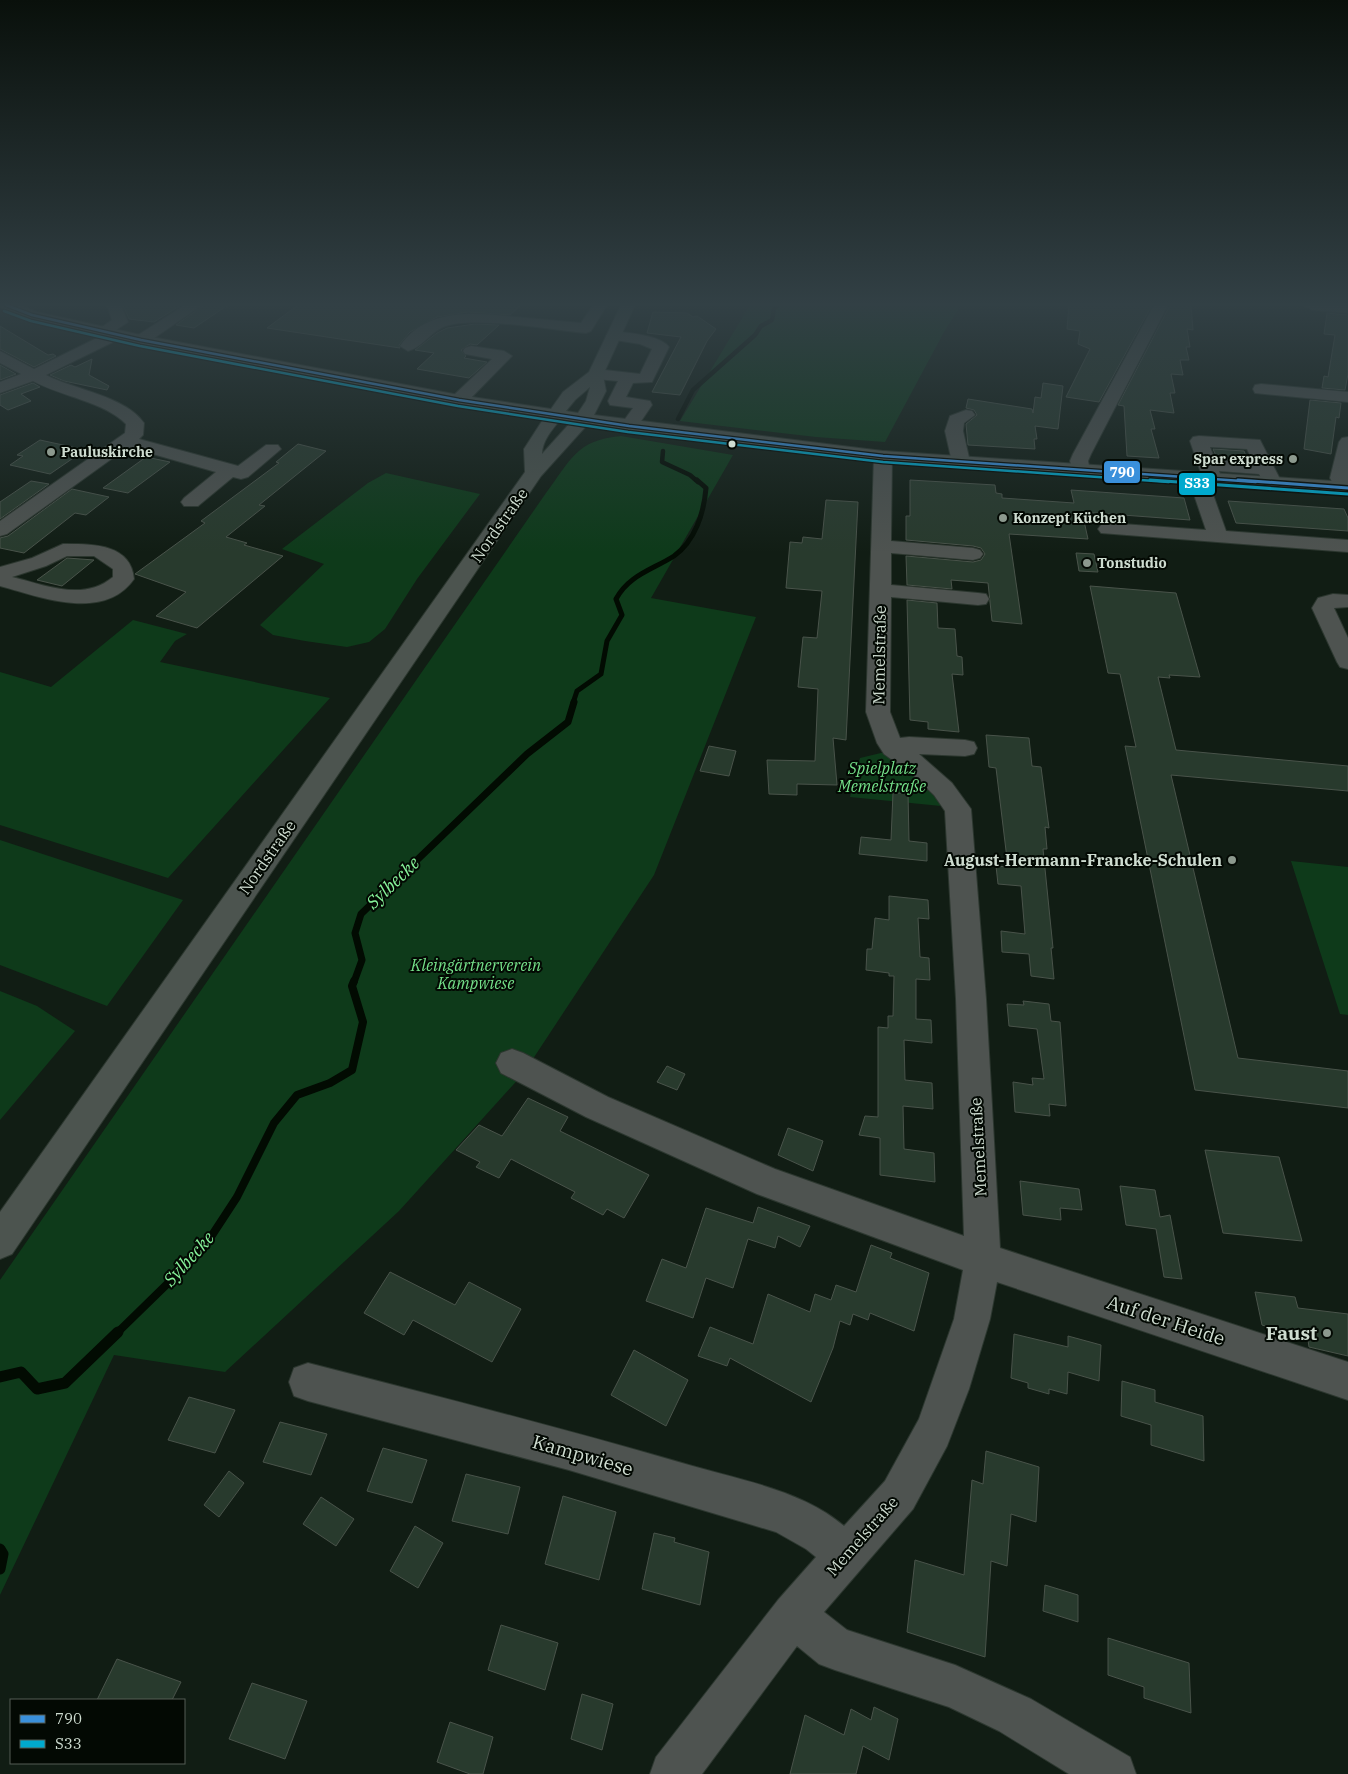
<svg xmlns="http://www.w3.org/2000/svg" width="1348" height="1774" viewBox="0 0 1348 1774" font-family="'IBM Plex Serif',serif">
  <rect width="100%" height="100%" fill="#111d14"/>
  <g fill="#0e3a1a">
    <polygon points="750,305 961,305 944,332 885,442 816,437 680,421"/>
    <path d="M621,436L733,455L651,598L756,617L654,875L523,1074L399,1211L225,1372L114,1355L0,1595V1280L546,493C571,460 576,440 621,436Z"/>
    <polygon points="386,473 480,494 417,579 385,629 369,642 347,647 305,641 273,635 260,625 324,564 282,549 368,483"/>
    <polygon points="133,620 187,634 175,641 160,662 330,698 168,878 0,825 0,672 51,687"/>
    <polygon points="885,752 932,788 941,806 850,797 860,758"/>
    <polygon points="0,840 183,900 107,1006 0,965"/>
    <polygon points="1291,861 1348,867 1348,1015 1340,1014"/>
    <polygon points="0,991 37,1006 75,1031 0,1120"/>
  </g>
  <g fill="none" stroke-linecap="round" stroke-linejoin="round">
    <g stroke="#020b02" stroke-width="4.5">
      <polyline points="678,419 693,390 755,335 761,326 772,320 774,308 778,305"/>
      <polyline points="663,451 662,462 690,475 698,482"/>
    </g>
    <path stroke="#020b02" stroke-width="5" d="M573,703L577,691L601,674L607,641L622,615L616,599C629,575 652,570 674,556C695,541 704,513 706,488L697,480"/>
    <polyline stroke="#020b02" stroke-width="7" points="354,982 362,960 355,933 361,914 527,754 568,722 574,702"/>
    <polyline stroke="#020b02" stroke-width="8" points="117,1333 203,1249 237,1197 274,1123 297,1095 330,1083 352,1070 363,1022 352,986 354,981"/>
    <g stroke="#020b02" stroke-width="11">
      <polyline points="0,1377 21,1372 37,1389 65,1383 118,1332"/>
      <polyline points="0,1549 3,1554 0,1569"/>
    </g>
  </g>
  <g fill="#283a2d" stroke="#49534a">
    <polygon points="123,305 181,305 154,322 129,319"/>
    <polygon points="204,305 228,305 194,328 176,325"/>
    <polygon points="298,305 521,305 510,315 468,312 437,317 410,332 399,345 400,348 267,328"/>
    <polygon points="1069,305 1152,305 1099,402 1066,397 1090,349 1078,344 1080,331 1067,329"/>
    <polygon points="1170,305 1191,305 1193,330 1187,329 1190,347 1186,347 1189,360 1180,360 1183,375 1171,374 1175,393 1170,393 1174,413 1150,410 1155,429 1151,429 1159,458 1127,456 1124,406 1118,405"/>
    <polygon points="653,312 687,313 693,317 697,316 716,329 707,341 680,395 652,392 681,337 647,333"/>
    <polygon points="1327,313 1348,315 1348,374 1345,390 1322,388 1324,376 1328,377 1335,335 1324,334"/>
    <polygon points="475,324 499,325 477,345 470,344 461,350 466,356 464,358 487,362 469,378 417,369 434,353 415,350 437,333 447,328"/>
    <polygon points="0,326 48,355 53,354 56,356 34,367 0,349"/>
    <polygon points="92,359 89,375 109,386 107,390 64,381 50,375 71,365 75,367"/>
    <polygon points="0,365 16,374 0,380"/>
    <polygon points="33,383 40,387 21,394 31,401 8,410 0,405 0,395"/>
    <polygon points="1043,383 1063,386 1058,429 1035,426 1037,439 1034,439 1035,449 968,445 966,424 977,415 974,410 966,408 968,399 1032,409 1033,413 1035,397 1041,398"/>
    <polygon points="1310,400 1341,403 1339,418 1336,417 1331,454 1304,449"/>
    <polygon points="40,440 63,445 85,450 50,474 10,465 23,456 17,455"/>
    <polygon points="298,444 326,451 259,505 265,506 226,537 247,543 244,545 283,556 197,628 156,616 186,592 135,574 205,523 201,521 279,463 276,462"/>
    <polygon points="1213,449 1244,451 1248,461 1217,458"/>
    <polygon points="146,457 170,462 128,493 103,488"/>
    <polygon points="910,480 995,485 996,493 1002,494 1002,498 1074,503 1071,490 1184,498 1190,520 1082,512 1088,539 1009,534 1022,624 992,621 988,583 951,580 952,589 907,585 906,556 973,562 981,560 985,554 981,548 973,546 906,540 906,516 910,516"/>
    <polygon points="31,481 49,484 0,519 0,502"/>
    <polygon points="72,489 109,497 86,515 75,513 24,553 0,548 0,538 8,536"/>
    <polygon points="826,500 858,502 846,740 833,738 837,785 797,784 797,795 769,794 767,760 815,761 818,689 798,687 803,637 817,638 822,591 786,588 790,542 802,543 803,537 822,539"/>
    <polygon points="1228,501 1344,509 1348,518 1348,531 1236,523"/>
    <polygon points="1076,553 1094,554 1098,572 1079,571"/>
    <polygon points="67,558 94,560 62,586 37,580"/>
    <polygon points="1090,586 1176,593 1200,677 1169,675 1170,678 1158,677 1176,750 1348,766 1348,791 1171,775 1238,1058 1348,1071 1348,1108 1195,1090 1125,746 1136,747 1120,674 1108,673"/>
    <polygon points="907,600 937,603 938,628 955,629 957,656 962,657 963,675 952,674 959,732 928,729 928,722 910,720"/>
    <polygon points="986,735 1029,738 1032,766 1041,767 1049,828 1045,827 1047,849 1043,849 1053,948 1051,948 1054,979 1031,976 1029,954 1002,952 1001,931 1025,934 1021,886 998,884 996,866 1008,867 996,768 989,767"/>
    <polygon points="709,746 736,751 729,776 700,771"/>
    <polygon points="893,793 908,793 909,841 927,843 927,861 859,854 861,837 891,840"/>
    <polygon points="889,896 928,900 929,919 918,918 920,957 929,958 930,980 916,979 916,1019 931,1020 932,1043 904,1040 905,1080 932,1083 933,1109 903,1106 904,1149 934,1153 935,1182 880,1175 880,1138 859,1135 865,1116 878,1117 878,1027 888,1028 888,1016 893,1016 894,976 889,976 889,973 866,970 867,949 872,949 875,918 889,920"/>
    <polygon points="1023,1001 1049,1004 1051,1021 1060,1022 1066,1106 1049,1104 1050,1116 1015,1112 1013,1082 1033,1085 1032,1078 1044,1079 1037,1029 1009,1026 1007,1004 1024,1005"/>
    <polygon points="667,1066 685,1074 677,1090 657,1082"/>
    <polygon points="528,1098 568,1117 560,1131 649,1175 624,1218 607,1209 603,1215 571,1198 575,1192 511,1159 499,1178 476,1167 480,1162 456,1150 479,1125 502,1136"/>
    <polygon points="788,1128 823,1141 813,1171 778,1155"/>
    <polygon points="1205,1150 1279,1157 1302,1241 1223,1233"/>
    <polygon points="1020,1181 1079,1189 1082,1210 1060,1208 1061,1220 1023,1215"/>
    <polygon points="1120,1186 1155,1190 1160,1217 1170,1215 1182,1279 1164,1277 1156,1229 1126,1225"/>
    <polygon points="758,1207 810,1226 800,1247 778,1236 775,1248 748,1239 733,1288 706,1278 693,1318 646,1301 662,1259 686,1268 706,1208 753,1223"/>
    <polygon points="871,1245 892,1253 890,1258 929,1273 914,1331 870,1313 868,1320 853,1314 850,1325 840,1321 833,1348 811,1402 730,1358 727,1366 698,1356 710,1327 753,1344 768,1294 810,1312 815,1294 831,1300 836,1285 856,1292"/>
    <polygon points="390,1272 455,1305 469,1282 521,1309 492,1362 413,1320 404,1335 364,1313"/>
    <polygon points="1255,1292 1295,1297 1298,1308 1348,1314 1348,1356 1309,1347 1308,1340 1262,1325"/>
    <polygon points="1014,1334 1068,1347 1068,1336 1101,1345 1099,1381 1068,1372 1067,1394 1049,1389 1049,1394 1028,1388 1028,1383 1011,1378"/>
    <polygon points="634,1350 688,1380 666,1426 611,1395"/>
    <polygon points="1122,1381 1155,1390 1155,1402 1203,1416 1204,1461 1151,1445 1151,1425 1121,1416"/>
    <polygon points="189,1397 235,1410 215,1453 168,1440"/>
    <polygon points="280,1422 327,1434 311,1475 263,1462"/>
    <polygon points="383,1448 427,1460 412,1503 367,1491"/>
    <polygon points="986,1451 1039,1467 1036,1522 1011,1514 1007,1566 991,1561 985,1657 907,1632 915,1560 964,1575 972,1480 983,1484"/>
    <polygon points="229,1471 244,1483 219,1517 204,1505"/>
    <polygon points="466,1474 520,1487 508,1534 452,1521"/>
    <polygon points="563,1496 616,1512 599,1580 545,1564"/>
    <polygon points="321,1497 354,1519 336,1546 303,1524"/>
    <polygon points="415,1526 443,1543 418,1588 390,1571"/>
    <polygon points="654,1533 675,1538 674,1542 709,1552 700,1605 642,1589"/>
    <polygon points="1045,1585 1078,1595 1078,1622 1043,1611"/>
    <polygon points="501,1625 558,1643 545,1690 488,1670"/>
    <polygon points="1108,1638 1189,1663 1191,1713 1144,1698 1144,1687 1108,1675"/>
    <polygon points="117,1659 181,1682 172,1700 97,1700"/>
    <polygon points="252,1683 307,1701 285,1759 229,1739"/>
    <polygon points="582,1694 613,1704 602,1750 571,1739"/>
    <polygon points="874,1707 898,1719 889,1760 863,1746 856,1774 790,1774 805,1715 844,1735 851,1709 871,1720"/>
    <polygon points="450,1722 493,1737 483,1774 470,1774 437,1762"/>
  </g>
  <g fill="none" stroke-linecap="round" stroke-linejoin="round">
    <defs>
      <g id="minor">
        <path d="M107,305H121L128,322L116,330L124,335L121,338L46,375C75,390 125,396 144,423L143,435L139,439L238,466L266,445H278L281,449L248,477L241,479L233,477L198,506H184L181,502L184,498L216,472L128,447L7,534L0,536V521L125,433L126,424C105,402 60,396 33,381L0,393V382L21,374L0,363V351L34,369L101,336L95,332L112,320Z"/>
        <polygon points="185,305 202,305 147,343 135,343 133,340 135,337"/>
        <path d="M593,305H607L591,331L586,333C553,330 474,316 446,326C431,331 423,347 408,351L400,346C427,307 475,313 516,317C538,319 560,321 581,323Z"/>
        <polygon points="1154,305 1168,305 1091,454 1088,461 1090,470 1088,474 1074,474 1070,461 1073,454"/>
        <polygon points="1348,305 1348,313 1312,310 1305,306"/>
        <path d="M614,331C628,333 660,335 669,347L652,382L633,383L626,397L650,401L652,405L635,430H623L620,426L633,408L610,405L608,401L618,381L596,379L588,374L596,369L640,374L652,349L640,344L609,339L606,336L609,333Z"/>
        <polygon points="471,346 504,351 512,356 465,404 453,404 451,400 453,396 492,359 465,354 463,351 465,348"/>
        <polygon points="1261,384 1348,392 1348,402 1255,393 1253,389 1255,385"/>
        <polygon points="966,410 972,411 975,415 964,423 963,431 970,462 967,466 955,466 952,462 945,431 950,416"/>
        <path d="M1199,436L1260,440L1282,483L1280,487H1266L1259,474L1219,471L1222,479L1220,483H1209L1226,531L1348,540V552L1101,533L1098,529L1101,525L1108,523L1206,530L1188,477L1190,473H1201L1190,441L1193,437ZM1210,447L1247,449L1254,463L1215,460Z"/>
        <polygon points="1348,437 1348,492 1337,491 1330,478 1339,442 1342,438"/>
        <path d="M883,451L889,452L892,456L891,541L973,548L980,550L983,554L980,558L973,560L891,553V585L978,593L986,594L989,599L986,604L978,605L891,597L890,712L900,738L909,737L965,740L974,742L977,748L974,754L965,756L919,754L952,783L971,809L986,999L1000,1248L1348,1362V1400L997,1282L990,1319L969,1389L947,1446L913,1509L824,1612L847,1630L955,1665L1031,1699L1130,1757L1136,1774H1069L999,1731L949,1707L835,1670L819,1664L797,1646L702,1774H650L656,1757L778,1600L816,1557L806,1549L776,1532L569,1470L308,1401L294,1396L289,1382L294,1368L308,1363C433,1395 558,1427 682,1463C735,1479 801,1489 844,1526L885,1481L919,1419L954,1319L963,1270L757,1194L586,1117L501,1073L496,1063L501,1053L512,1049L523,1053L608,1097L775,1169L964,1236L956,999L945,811L934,795L913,775L884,754L877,743L866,712L874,456L877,452Z"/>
        <path d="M63,544C91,544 131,543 134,579C104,622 40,597 0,586V567L32,558ZM67,556H94L113,569V577C83,602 46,585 12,577L46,566Z"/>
        <polygon points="1333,594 1348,595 1348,607 1334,608 1348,638 1348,669 1340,667 1337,662 1312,608 1318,598"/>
      </g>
      <path id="major" d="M0,305H20L37,312L141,335L459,395L551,409L563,392L589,372L621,305H635L603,375L606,391L594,415L883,451L1348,482V494L883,461L587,425L541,476L12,1254L0,1259V1212L525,472L524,449L544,418C437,402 332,381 226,361C152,347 71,335 1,308ZM590,387L586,401L578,413L566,411L575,400ZM559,421L571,422L542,454C542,441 552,430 559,421Z"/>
    </defs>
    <use href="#minor" stroke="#2c372f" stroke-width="2"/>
    <use href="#major" stroke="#2c372f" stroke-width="2"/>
    <use href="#minor" fill="#4e5350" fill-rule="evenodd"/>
    <use href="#major" fill="#4c544f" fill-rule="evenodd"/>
    <defs>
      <polyline id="bus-1-far1" points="6,305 32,315 141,340 459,400 629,426 883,456 1256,482"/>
      <polyline id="bus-1" points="1238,480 1348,488"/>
      <polyline id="bus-2-far1" points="4,311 31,321 140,346 458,406 628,432 883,462 1169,482"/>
      <polyline id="bus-2" points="1150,480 1348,494"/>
    </defs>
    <use href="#bus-1-far1" stroke="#030903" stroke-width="5"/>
    <use href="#bus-1" stroke="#030903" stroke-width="6"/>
    <use href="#bus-2-far1" stroke="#030903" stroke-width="5"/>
    <use href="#bus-2" stroke="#030903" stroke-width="6"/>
    <use href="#bus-1-far1" stroke="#3a90db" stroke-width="2.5"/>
    <use href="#bus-1" stroke="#3a90db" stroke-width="3"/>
    <use href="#bus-2-far1" stroke="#00a9ce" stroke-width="2.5"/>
    <use href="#bus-2" stroke="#00a9ce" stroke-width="3"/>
  </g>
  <linearGradient id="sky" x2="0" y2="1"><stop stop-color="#09100b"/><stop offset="0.55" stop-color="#324045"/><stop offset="1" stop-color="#324045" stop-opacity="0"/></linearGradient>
  <rect width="1348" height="553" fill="url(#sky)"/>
  <circle fill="#cedcd0" stroke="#030903" stroke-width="2" cx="732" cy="444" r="4.5"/>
  <g fill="#8c998e" stroke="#030903" stroke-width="2">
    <circle cx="51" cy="452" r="5"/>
    <circle cx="1293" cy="459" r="5"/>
    <circle cx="1003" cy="518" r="5"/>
    <circle cx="1087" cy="563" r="5"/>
    <circle cx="1232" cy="860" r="5"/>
    <circle cx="1327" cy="1333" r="5"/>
  </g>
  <g text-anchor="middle" stroke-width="4" stroke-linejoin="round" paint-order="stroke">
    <g font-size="14" font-weight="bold" fill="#cedcd0" stroke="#030903" text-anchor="start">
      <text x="61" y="457">Pauluskirche</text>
      <text x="1283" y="464" text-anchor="end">Spar express</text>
      <text x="1013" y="523">Konzept Küchen</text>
      <text x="1097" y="568">Tonstudio</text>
    </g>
    <g font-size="16" fill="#cedcd0" stroke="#030903">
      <text transform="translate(499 525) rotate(-55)" y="6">Nordstraße</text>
      <text transform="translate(879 655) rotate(-89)" y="6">Memelstraße</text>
      <text transform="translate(267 857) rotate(-55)" y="6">Nordstraße</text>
      <text transform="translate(978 1147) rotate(-93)" y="6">Memelstraße</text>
      <text transform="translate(862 1536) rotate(-49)" y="6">Memelstraße</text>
    </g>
    <g font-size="16" font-style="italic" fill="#74e089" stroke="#030903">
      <text x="882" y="774">Spielplatz<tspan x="882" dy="18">Memelstraße</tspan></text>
      <text x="476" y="971">Kleingärtnerverein<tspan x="476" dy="18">Kampwiese</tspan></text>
    </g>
    <g font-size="16" font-weight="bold" fill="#cedcd0" stroke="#030903" text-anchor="end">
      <text x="1222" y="866">August-Hermann-Francke-Schulen</text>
    </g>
    <g font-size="18" font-style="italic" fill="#86f29a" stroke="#030903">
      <text transform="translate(393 883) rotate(-44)" y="6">Sylbecke</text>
      <text transform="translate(189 1259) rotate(-48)" y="6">Sylbecke</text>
    </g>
    <g font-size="19" fill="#cedcd0" stroke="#030903">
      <text transform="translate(1166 1320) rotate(18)" y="7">Auf der Heide</text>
      <text transform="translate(583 1455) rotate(16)" y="7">Kampwiese</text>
    </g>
    <g font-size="19" font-weight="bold" fill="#cedcd0" stroke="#030903" text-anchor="end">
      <text x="1317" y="1340">Faust</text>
    </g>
  </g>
  <g stroke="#030903" stroke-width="2">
    <rect x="1103" y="460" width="38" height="24" rx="5" fill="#3a90db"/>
    <rect x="1178" y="472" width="38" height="24" rx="5" fill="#00a9ce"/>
  </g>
  <g font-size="14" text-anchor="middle" font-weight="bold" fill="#fff">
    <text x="1122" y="477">790</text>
    <text x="1197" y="488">S33</text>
  </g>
  <rect x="10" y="1699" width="175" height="65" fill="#030903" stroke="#545d55"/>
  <rect x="20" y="1715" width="25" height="8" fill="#3a90db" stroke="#545d55"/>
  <text x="55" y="1724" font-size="15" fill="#cedcd0">790</text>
  <rect x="20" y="1740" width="25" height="8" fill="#00a9ce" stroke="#545d55"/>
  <text x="55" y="1749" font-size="15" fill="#cedcd0">S33</text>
</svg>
